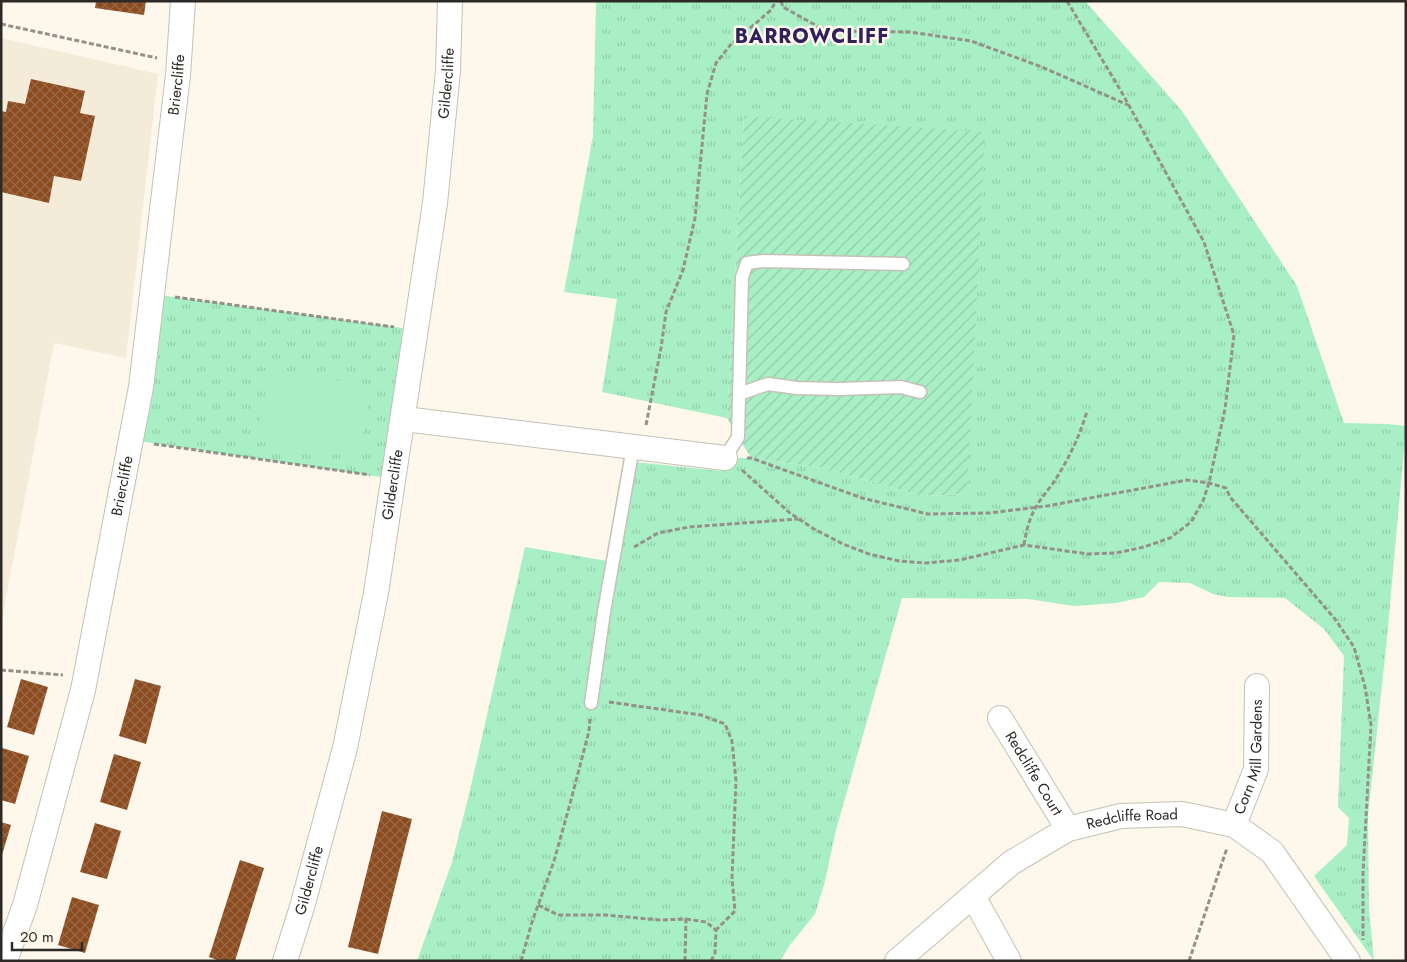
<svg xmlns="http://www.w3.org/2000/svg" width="1407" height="962" viewBox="0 0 1407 962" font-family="Jost,sans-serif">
  <defs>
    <pattern id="grass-tufts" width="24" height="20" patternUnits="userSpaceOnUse" patternTransform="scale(1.25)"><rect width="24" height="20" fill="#a8efc5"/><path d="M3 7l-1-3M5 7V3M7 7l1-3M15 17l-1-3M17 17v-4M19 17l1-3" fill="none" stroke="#91cda9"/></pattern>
    <pattern id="garden-furrows" width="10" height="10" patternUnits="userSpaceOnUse" patternTransform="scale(1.25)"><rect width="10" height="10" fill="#a8efc5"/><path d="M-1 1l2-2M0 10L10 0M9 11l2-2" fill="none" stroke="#91cda9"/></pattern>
    <pattern id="building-cross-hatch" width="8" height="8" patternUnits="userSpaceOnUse" patternTransform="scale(1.25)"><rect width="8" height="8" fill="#8c4c20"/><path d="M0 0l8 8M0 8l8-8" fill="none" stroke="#996948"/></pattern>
  </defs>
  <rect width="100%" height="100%" fill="#fdf7ec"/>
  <polygon fill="#f4ebd9" points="1,38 158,74 126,358 54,343 1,624"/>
  <g fill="url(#grass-tufts)">
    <polygon points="596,1 1085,1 1182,111 1297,286 1344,423 1387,424 1406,426 1387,638 1368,815 1369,909 1374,961 1314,876 1347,845 1349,818 1338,807 1344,656 1324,629 1285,598 1228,597 1213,594 1190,583 1159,582 1144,597 1116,603 1074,606 1028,599 902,598 836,830 824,885 815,914 790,945 780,961 417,961 452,862 471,786 525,547 607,561 625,461 721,471 725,458 751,458 823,468 923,496 967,494 744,116 727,418 602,392 617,299 564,292 593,136"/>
    <polygon points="152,294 417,330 394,479 131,440"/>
  </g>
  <polygon fill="#a8efc5" points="269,369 371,386 359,458 257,441"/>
  <polygon fill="url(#garden-furrows)" points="744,116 985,132 967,494 923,496 823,468 751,458 727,418"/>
  <g fill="url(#building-cross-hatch)">
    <polygon points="96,1 146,1 144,15 95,8"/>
    <polygon points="31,79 85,91 80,113 95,116 81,181 54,176 49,203 1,192 1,111 6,112 8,101 25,104"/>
    <polygon points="21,679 48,687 34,735 7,727"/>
    <polygon points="135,679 161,686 146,744 119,736"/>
    <polygon points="2,748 29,756 15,804 1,800"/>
    <polygon points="114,754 141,762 127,810 100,802"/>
    <polygon points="382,811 412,819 378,954 348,947"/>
    <polygon points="1,822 11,825 2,855 1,855"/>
    <polygon points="95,823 121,831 107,879 80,872"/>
    <polygon points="240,860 264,868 235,961 220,961 209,957"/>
    <polygon points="72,897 99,905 85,953 58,945"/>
  </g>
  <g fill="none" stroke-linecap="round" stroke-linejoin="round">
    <defs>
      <g id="lane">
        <polyline points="739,394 768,384 797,388 839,389 901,387 920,392"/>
        <polyline points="725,458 738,437 742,277 747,263 763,261 903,264"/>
        <polyline points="591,703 604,612 633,447"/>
      </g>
      <g id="street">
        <polyline points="404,419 725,458"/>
        <path id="s1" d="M1000,718L1068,829"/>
        <path id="s2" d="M1234,825L1256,769L1257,686"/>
        <polyline points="973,896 1009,961"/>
        <path id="s3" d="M5,961L25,905L83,690L141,387L178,75L183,1"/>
        <path id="s4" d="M285,961L302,907L345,748L376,593L435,203L448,71L450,1"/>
        <path id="s5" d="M897,961L1011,863L1068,829L1121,816L1182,814L1234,825L1272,852L1348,961"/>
      </g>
    </defs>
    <use href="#lane" stroke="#c6c1b6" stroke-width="15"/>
    <use href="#street" stroke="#c6c1b6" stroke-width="26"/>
    <g stroke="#95918a" stroke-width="3" stroke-dasharray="5 2.5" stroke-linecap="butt">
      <polyline points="781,1 783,7 826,31 910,32 971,41 1042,67 1128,105"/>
      <polyline points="1,24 157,58"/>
      <polyline points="733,43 771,10 776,1"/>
      <polyline points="175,297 394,327"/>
      <polyline points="646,425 661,348 666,312 683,270 695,218 707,94 716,63 732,43 754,38 792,41 826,31"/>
      <polyline points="154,444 370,475"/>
      <polyline points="747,458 751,458 862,498 928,514 989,513 1047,506 1187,480 1209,483 1226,488 1230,497 1335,619 1354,647 1365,687 1371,725 1363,873 1363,940"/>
      <polyline points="742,470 790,513 814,529 843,544 869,554 899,561 925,563 960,560 1024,545 1088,554 1116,553 1144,547 1170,538 1191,522 1203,501 1209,483 1225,409 1234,335 1204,242 1121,91 1067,1"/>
      <path d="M1024,545C1026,532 1029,519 1036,507C1041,498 1048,490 1054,482C1068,460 1080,436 1087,411"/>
      <polyline points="634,547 658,533 689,527 798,519"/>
      <polyline points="1,670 63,675"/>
      <polyline points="609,702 701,715 725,724 732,741 736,781 732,878 735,911 716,930"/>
      <polyline points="538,905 558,915 606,915 660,920 686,919 685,961"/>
      <polyline points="686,919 706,922 716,930 715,953 711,961"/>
      <polyline points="521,961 532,922 554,861 570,804 589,731 590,719"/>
      <polyline points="1189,961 1227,848"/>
    </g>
    <use href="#lane" stroke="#fff" stroke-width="12"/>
    <use href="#street" stroke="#fff" stroke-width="24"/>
  </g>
  <g text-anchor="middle" stroke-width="5" stroke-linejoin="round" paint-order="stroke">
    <g font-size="15" fill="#2c2a26" stroke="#fdf7ec">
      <text dy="5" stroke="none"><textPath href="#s4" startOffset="894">Gildercliffe</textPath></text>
      <text dy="5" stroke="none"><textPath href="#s3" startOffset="895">Briercliffe</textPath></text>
      <text dy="5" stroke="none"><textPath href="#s3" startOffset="490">Briercliffe</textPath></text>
      <text dy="5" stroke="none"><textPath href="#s4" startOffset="489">Gildercliffe</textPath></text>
      <text dy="5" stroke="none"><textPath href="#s2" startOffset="71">Corn Mill Gardens</textPath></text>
      <text dy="5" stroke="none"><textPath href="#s1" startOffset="65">Redcliffe Court</textPath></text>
      <text dy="5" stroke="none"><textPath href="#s5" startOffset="282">Redcliffe Road</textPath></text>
      <text dy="5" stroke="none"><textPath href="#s4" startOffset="84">Gildercliffe</textPath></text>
    </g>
    <g font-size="20" font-weight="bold" letter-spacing="1" fill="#32205a" stroke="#fdf7ec">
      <text x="812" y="43">BARROWCLIFF</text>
    </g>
  </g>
  <rect width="1407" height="962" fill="none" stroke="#2c2a26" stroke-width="5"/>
  <path d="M12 942v8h70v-8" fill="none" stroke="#2c2a26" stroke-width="2.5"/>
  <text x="20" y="942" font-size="15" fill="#2c2a26" stroke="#fdf7ec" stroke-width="4" paint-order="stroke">20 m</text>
</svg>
